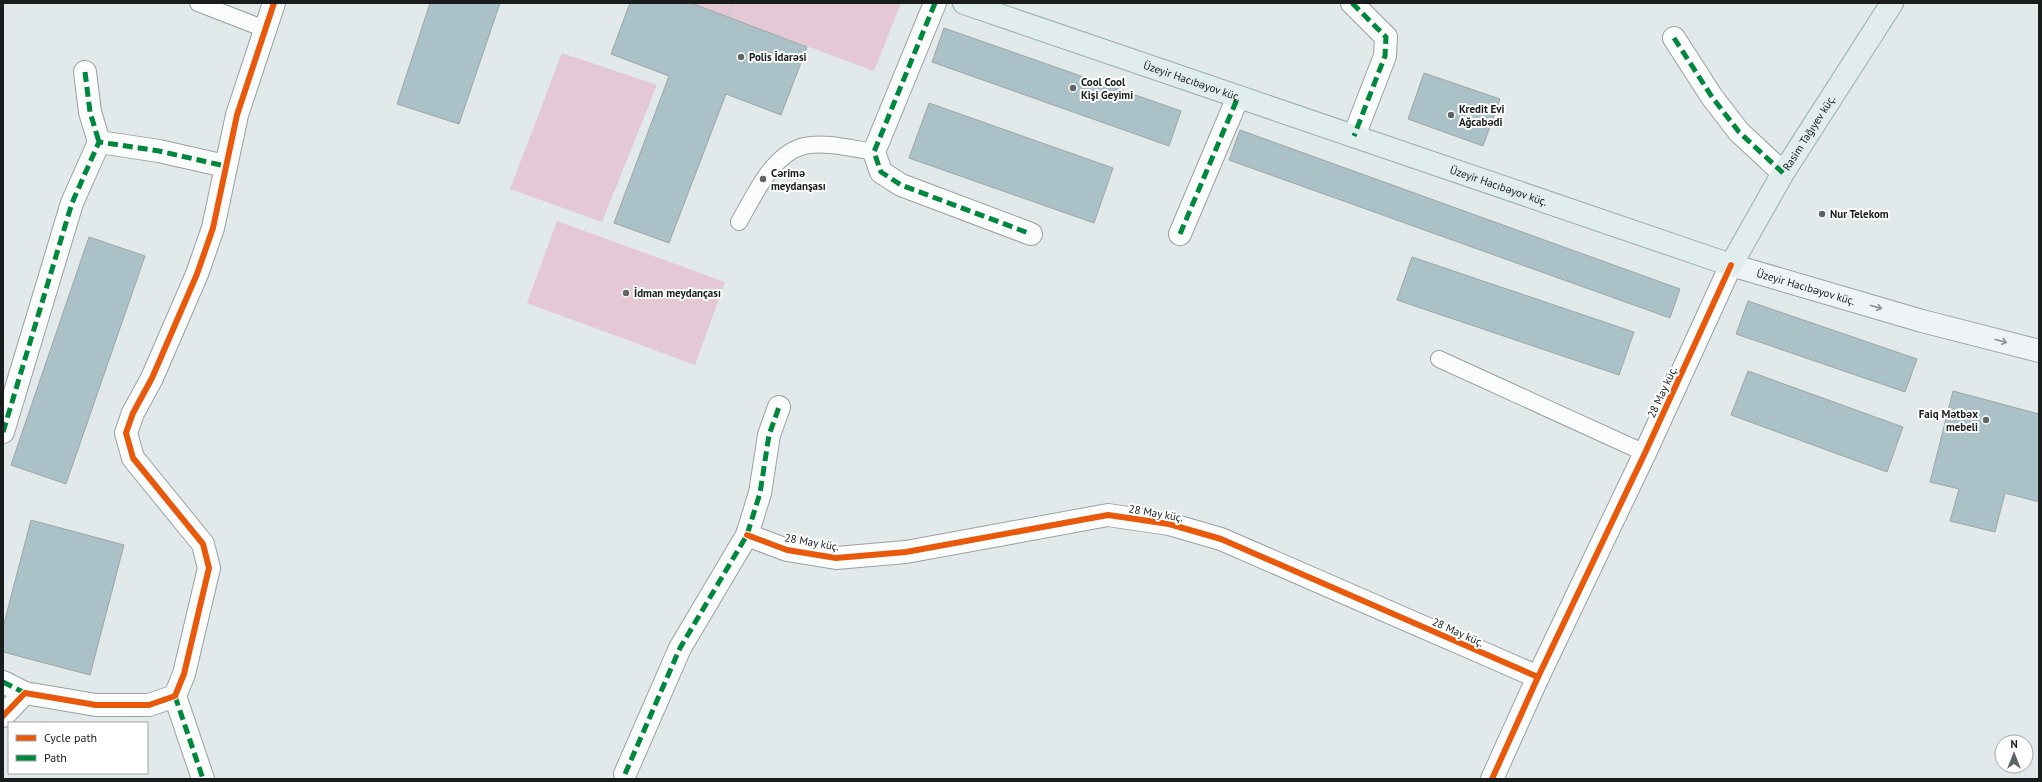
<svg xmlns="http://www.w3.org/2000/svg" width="2042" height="782" viewBox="0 0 2042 782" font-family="'PT Sans',sans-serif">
  <rect width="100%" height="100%" fill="#e2e9ea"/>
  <g fill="#e4c8d5">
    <polygon points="691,3 901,3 874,71"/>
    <polygon points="562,53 657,85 602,222 510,189"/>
    <polygon points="557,221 725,282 695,365 527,303"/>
  </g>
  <g fill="#a9c1c7" stroke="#9fa5a6">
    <polygon points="430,3 500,3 459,124 397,104"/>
    <polygon points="630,3 691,3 807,47 781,115 726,94 669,243 614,223 669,76 611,54"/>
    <polygon points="944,28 1181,111 1169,146 932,62"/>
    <polygon points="1424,73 1500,99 1483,146 1408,119"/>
    <polygon points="929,103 1113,168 1094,223 909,158"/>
    <polygon points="1240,130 1680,289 1670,318 1229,160"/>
    <polygon points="89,237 145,256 66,484 11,465"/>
    <polygon points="1412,257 1634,332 1619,375 1397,300"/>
    <polygon points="1748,301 1917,359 1905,392 1736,334"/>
    <polygon points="1748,371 1903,427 1887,472 1731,415"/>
    <polygon points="1953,391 2039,414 2039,502 2005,493 1995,532 1950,521 1959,489 1930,482"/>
    <polygon points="31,520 124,545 90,675 3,652 3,627"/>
  </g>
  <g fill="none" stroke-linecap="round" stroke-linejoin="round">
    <defs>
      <g id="service">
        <polyline points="198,3 265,29"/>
        <path d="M739,222C754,196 772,154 804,146C824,141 854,149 874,152"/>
        <polyline points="1439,359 1645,453"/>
      </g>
      <g id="minor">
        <polyline points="935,3 874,152 881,172 901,185 1031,234"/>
        <polyline points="1352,3 1386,37 1385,56 1354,136"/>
        <polyline points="1674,38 1712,97 1739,132 1783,173"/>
        <polyline points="85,72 90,112 99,142"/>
        <polyline points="1180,234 1238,97"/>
        <polyline points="3,432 72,203 99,142 159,151 225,166"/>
        <polyline points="747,535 787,550 836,558 906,552 1108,515 1169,524 1221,539 1538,677"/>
        <polyline points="3,682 25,693"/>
        <polyline points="175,696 203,779"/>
        <polyline points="3,716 25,693 96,705 149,705 175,696 184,674 209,568 203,544 133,458 126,433 133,413 152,378 197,274 213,228 237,115 274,3"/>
        <polyline points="625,774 680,648 747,535 760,493 769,435 779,407"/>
        <polyline points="1492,779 1538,677 1645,453 1731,265"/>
      </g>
      <g id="secondary">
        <path id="s1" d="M1731,265L1922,321L2039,351"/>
      </g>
      <g id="primary">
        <path id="s2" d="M964,3L1731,265L1783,173L1892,3"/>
      </g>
    </defs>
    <use href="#service" stroke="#9ba0a1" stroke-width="18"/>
    <use href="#minor" stroke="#9ba0a1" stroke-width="24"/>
    <use href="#secondary" stroke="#9ba0a1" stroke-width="24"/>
    <use href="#primary" stroke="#99adb1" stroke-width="24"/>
    <polyline stroke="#c5c7c8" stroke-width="2.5" stroke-dasharray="2 3" stroke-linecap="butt" points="727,16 732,3"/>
    <use href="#service" stroke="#fbfcfc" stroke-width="16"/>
    <use href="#minor" stroke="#fbfcfc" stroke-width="22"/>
    <use href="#secondary" stroke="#eef3f5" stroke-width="22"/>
    <use href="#primary" stroke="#e1eced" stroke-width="22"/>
    <g stroke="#00873e" stroke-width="5" stroke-dasharray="10 5" stroke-linecap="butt">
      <polyline points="935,3 874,152 881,172 901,185 1031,234"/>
      <polyline points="1352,3 1386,37 1385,56 1354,136"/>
      <polyline points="1674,38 1712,97 1739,132 1783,173"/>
      <polyline points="85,72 90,112 99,142"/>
      <polyline points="1180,234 1238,97"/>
      <polyline points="3,432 72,203 99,142 159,151 225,166"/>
      <polyline points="3,682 25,693"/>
      <polyline points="175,696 203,779"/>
      <polyline points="625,774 680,648 747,535 760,493 769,435 779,407"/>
    </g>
    <defs>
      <g id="cycleway">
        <polyline points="747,535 787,550 836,558 906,552 1108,515 1169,524 1221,539 1538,677"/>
        <polyline points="3,716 25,693 96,705 149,705 175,696 184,674 209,568 203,544 133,458 126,433 133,413 152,378 197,274 213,228 237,115 274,3"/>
        <polyline points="1492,779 1538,677 1645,453 1731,265"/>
      </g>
    </defs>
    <use href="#cycleway" stroke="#fff" stroke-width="8"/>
    <use href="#cycleway" stroke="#e8590c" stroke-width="6"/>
  </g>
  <defs><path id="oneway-shaft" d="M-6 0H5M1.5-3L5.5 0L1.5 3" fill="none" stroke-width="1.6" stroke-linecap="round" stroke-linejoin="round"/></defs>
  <g stroke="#8e9294">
    <use href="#oneway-shaft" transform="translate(1876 307) rotate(16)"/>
    <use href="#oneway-shaft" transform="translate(2001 341) rotate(15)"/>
  </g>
  <g fill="#5f6465" stroke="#fff" stroke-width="1.5">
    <circle cx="741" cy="57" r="4"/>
    <circle cx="1073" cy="88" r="4"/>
    <circle cx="1451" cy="115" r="4"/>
    <circle cx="763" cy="179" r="4"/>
    <circle cx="1822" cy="214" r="4"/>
    <circle cx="626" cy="293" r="4"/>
    <circle cx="1986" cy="420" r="4"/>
  </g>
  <g text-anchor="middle" stroke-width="4" stroke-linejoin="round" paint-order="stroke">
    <g font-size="11" font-weight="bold" fill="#181c1d" stroke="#fff" text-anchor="start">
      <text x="749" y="61">Polis İdarəsi</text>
      <text x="1081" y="86">Cool Cool<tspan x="1081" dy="13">Kişi Geyimi</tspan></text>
      <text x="1459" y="113">Kredit Evi<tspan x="1459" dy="13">Ağcabədi</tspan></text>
      <text x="771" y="177">Cərimə<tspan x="771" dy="13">meydanşası</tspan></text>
      <text x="1830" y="218">Nur Telekom</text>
      <text x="634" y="297">İdman meydançası</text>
      <text x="1978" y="418" text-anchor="end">Faiq Mətbəx<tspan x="1978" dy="13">mebeli</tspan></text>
    </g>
    <g font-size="11" fill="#181c1d" stroke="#fff">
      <text dy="4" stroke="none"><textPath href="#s2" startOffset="241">Üzeyir Hacıbəyov küç.</textPath></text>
      <text dy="4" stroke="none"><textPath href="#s2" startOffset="964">Rasim Tağıyev küç.</textPath></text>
      <text dy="4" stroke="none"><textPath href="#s2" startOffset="565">Üzeyir Hacıbəyov küç.</textPath></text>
      <text dy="4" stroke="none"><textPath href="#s1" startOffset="78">Üzeyir Hacıbəyov küç.</textPath></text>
      <text transform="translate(1662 392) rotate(-65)" y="4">28 May küç.</text>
      <text transform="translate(1156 513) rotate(10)" y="4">28 May küç.</text>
      <text transform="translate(812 542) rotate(10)" y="4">28 May küç.</text>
      <text transform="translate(1458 632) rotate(24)" y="4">28 May küç.</text>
    </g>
  </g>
  <rect width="2042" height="782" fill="none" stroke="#181c1d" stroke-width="8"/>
  <rect x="8" y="722" width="140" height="52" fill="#ffffff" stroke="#a3a4a5"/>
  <rect x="16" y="735" width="20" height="6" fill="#e8590c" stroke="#a3a4a5"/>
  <text x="44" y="742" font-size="12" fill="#181c1d">Cycle path</text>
  <rect x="16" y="755" width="20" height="6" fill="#00873e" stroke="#a3a4a5"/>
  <text x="44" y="762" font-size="12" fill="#181c1d">Path</text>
  <g transform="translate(2014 754)"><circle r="19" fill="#ffffff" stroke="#a3a4a5"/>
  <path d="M0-3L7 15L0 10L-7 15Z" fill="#5f6465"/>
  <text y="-6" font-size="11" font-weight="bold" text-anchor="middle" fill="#181c1d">N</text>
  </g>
</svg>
